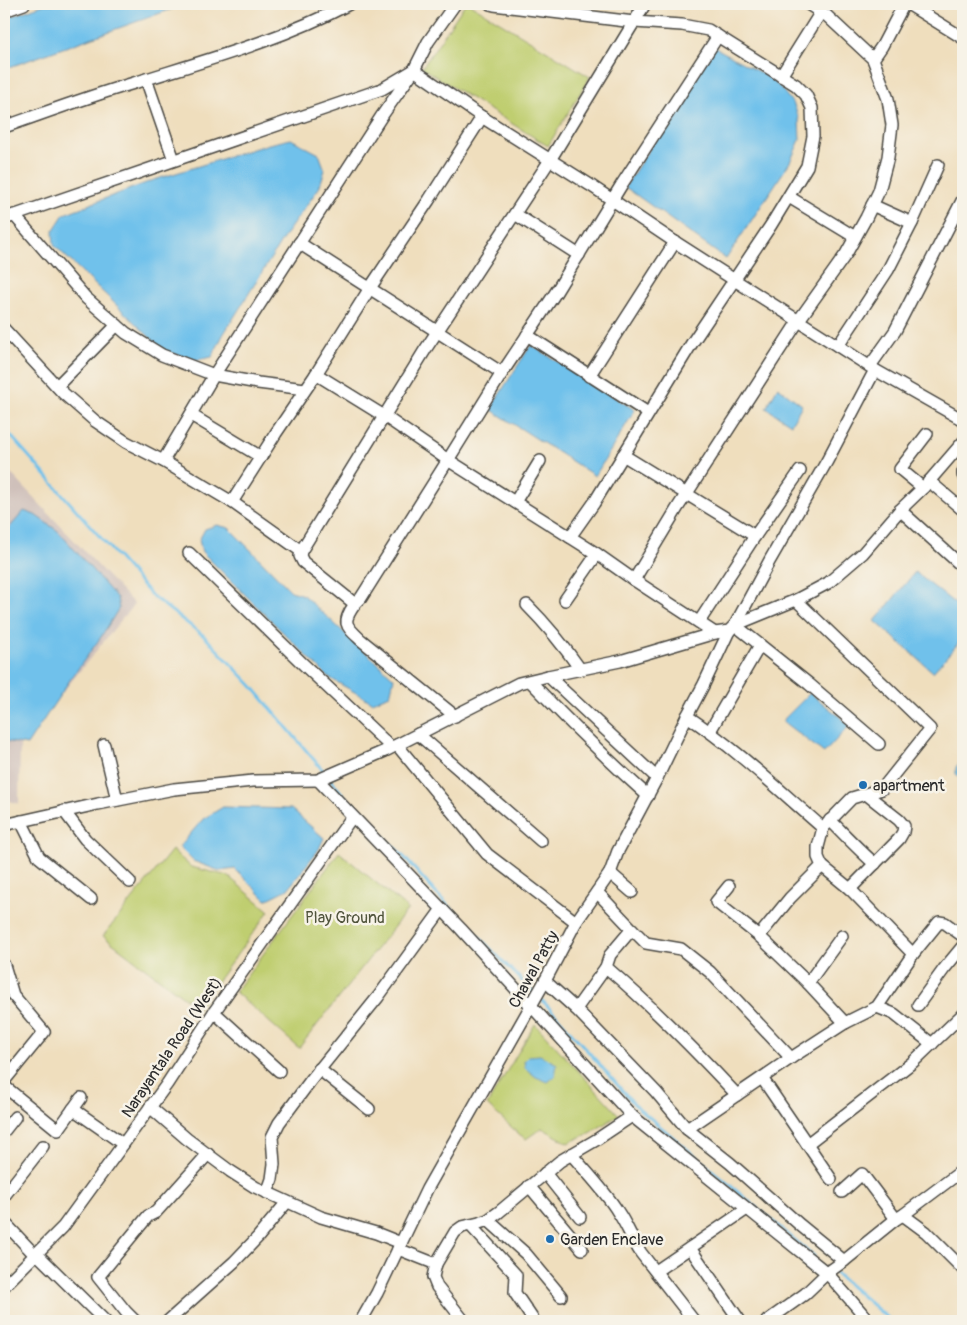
<svg xmlns="http://www.w3.org/2000/svg" width="967" height="1325" viewBox="0 0 967 1325" font-family="Pangolin,sans-serif">
  <rect width="100%" height="100%" fill="#f7f3e8"/>
  <filter id="ink" filterUnits="userSpaceOnUse"><feTurbulence type="fractalNoise" baseFrequency=".02" numOctaves="2"/><feDisplacementMap in="SourceGraphic" scale="10" xChannelSelector="R" yChannelSelector="G"/><feConvolveMatrix kernelMatrix="1 2 1 2 8 2 1 2 1" color-interpolation-filters="sRGB"/></filter>
  <filter id="wash" filterUnits="userSpaceOnUse"><feTurbulence type="fractalNoise" baseFrequency=".0096" numOctaves="4" result="noise"/><feDisplacementMap in="SourceGraphic" scale="20" xChannelSelector="R" yChannelSelector="G"/><feGaussianBlur stdDeviation="1.12" result="paint"/><feColorMatrix in="noise" values="0 0 0 0 0 0 0 0 0 0 0 0 0 0 0 0 0 1.4 0 .05"/><feComposite in="paint" operator="in"/></filter>
  <g filter="url(#wash)">
    <rect width="100%" height="100%" fill="#efdebd"/>
    <polygon fill="#cfc0ba" points="4,466 134,604 20,745 19,804 4,799"/>
    <g fill="#bfce70" stroke="#757c4e">
      <polygon points="465,4 470,4 590,77 548,146 422,68"/>
      <polygon points="172,850 191,867 228,876 269,911 198,1008 103,936"/>
      <polygon points="339,852 408,909 299,1048 235,992"/>
      <polygon points="535,1024 619,1115 590,1133 568,1143 542,1128 526,1139 519,1134 487,1105"/>
    </g>
    <g fill="#6fc1eb" stroke="#4d768b">
      <polygon points="45,4 186,4 4,69 4,19"/>
      <polygon points="714,47 768,77 780,87 794,105 799,119 800,140 790,162 726,259 625,187"/>
      <polygon points="291,139 319,154 325,170 319,188 286,234 223,335 212,357 196,360 164,351 54,245 53,231 64,214 154,180 269,144"/>
      <polygon points="531,345 635,410 595,476 490,409"/>
      <polygon points="778,387 802,405 791,424 766,408"/>
      <polygon points="24,511 35,515 58,531 117,598 119,608 101,637 70,680 27,745 5,741 4,740 4,534"/>
      <polygon points="217,525 229,528 291,591 303,595 394,678 390,695 372,702 328,677 202,552 199,540 205,529"/>
      <polygon points="915,572 963,610 963,638 933,672 875,621"/>
      <polygon points="810,693 850,725 824,753 782,721"/>
      <polygon points="963,759 963,780 956,774 956,767"/>
      <polygon points="223,807 291,809 324,838 319,849 288,889 266,900 235,869 220,871 193,861 179,847 203,819"/>
      <polygon points="540,1055 557,1064 555,1076 548,1082 536,1077 525,1068 524,1061 529,1056"/>
    </g>
    <g fill="none" stroke-linecap="round" stroke-linejoin="round">
      <g stroke="#6fc1eb" stroke-width="3">
        <polyline points="4,428 152,596 204,636 251,685 326,774"/>
        <polyline points="330,779 350,803 404,857 434,891 534,993"/>
        <polyline points="539,997 556,1015 636,1106 814,1256"/>
        <polyline points="833,1271 891,1321"/>
      </g>
    </g>
  </g>
  <g filter="url(#ink)">
    <g fill="none" stroke-linecap="round" stroke-linejoin="round">
      <defs>
        <g id="minor">
          <polyline points="490,4 494,5 634,22 682,25 708,30 796,85 806,95 812,108 813,136 807,166 771,225 692,343 594,503 570,537"/>
          <polyline points="645,4 550,160 425,350 301,551 300,556 303,562 355,604 361,598 448,460 502,373 556,292 622,184 718,36"/>
          <polyline points="908,4 963,38"/>
          <polyline points="4,11 24,4"/>
          <polyline points="873,59 882,46 904,4"/>
          <polyline points="781,76 821,12"/>
          <polyline points="146,79 174,160"/>
          <path d="M4,127C47,112 90,96 134,83C207,60 281,40 349,4"/>
          <polyline points="789,197 855,237"/>
          <polyline points="872,205 912,223 938,165"/>
          <polyline points="515,214 579,255"/>
          <polyline points="14,215 86,298 126,333 162,355 214,375 258,383 305,389"/>
          <polyline points="4,219 382,89 414,70 482,117 590,185 675,242 838,346 875,370 963,420"/>
          <polyline points="299,243 502,373"/>
          <polyline points="4,329 63,393 95,421 126,442 163,461 232,502 301,551"/>
          <polyline points="527,335 648,413"/>
          <polyline points="838,346 888,270 912,223"/>
          <polyline points="870,366 895,331 963,199"/>
          <polyline points="875,370 827,461 770,560 735,625 809,684 879,744"/>
          <polyline points="316,374 384,416 448,460 597,554 634,580 715,633"/>
          <polyline points="589,376 675,242"/>
          <polyline points="57,386 117,325"/>
          <polyline points="191,415 261,457"/>
          <polyline points="623,455 755,536"/>
          <polyline points="163,461 214,375 381,117 414,70 428,42 455,4"/>
          <polyline points="963,472 963,475"/>
          <polyline points="929,481 963,510"/>
          <polyline points="923,488 900,469 927,434"/>
          <polyline points="232,502 276,433 316,374 370,288 429,200 482,117"/>
          <polyline points="515,502 540,461"/>
          <polyline points="900,510 963,567"/>
          <polyline points="189,553 302,663 391,747"/>
          <polyline points="634,580 678,507 799,320 846,254 866,218 879,191 888,157 892,125 888,99 873,59 827,16 808,4"/>
          <polyline points="565,600 597,554"/>
          <path d="M355,604C341,623 346,626 361,640L455,716"/>
          <path d="M527,605C547,625 564,646 580,669"/>
          <polyline points="699,622 755,536 800,471"/>
          <polyline points="548,676 657,778"/>
          <path d="M530,681C568,721 607,759 648,796"/>
          <path d="M687,716C735,748 778,789 823,828"/>
          <polyline points="710,731 760,645"/>
          <polyline points="418,734 541,841"/>
          <polyline points="104,745 117,800"/>
          <polyline points="397,745 487,854 576,922"/>
          <polyline points="318,780 461,929 632,1116 827,1273 869,1321"/>
          <polyline points="64,811 85,839 130,882"/>
          <path d="M830,820C845,835 859,850 875,864"/>
          <polyline points="21,821 39,857 91,899"/>
          <polyline points="4,825 98,804 174,789 253,781 318,780 385,751 519,683 548,676 620,661 715,633 729,631 735,625 796,600 828,583 863,553 900,510 925,486 963,442"/>
          <polyline points="610,873 632,892"/>
          <polyline points="729,886 716,902 759,936 806,981 845,1023"/>
          <polyline points="850,889 899,839 903,832 904,826 899,820 866,794"/>
          <polyline points="597,892 632,929 646,943 681,949 710,972 791,1058"/>
          <polyline points="759,936 790,898 822,866 818,857 818,847 823,828 852,798 882,789 930,729 796,600"/>
          <polyline points="913,954 939,922 945,923 963,936"/>
          <polyline points="4,965 13,995 44,1032 4,1081"/>
          <path d="M606,967C653,1007 695,1050 737,1095"/>
          <polyline points="545,981 576,1009 656,1092 687,1129 730,1163 800,1225 844,1261"/>
          <polyline points="808,983 842,936"/>
          <polyline points="918,1005 944,969 963,946"/>
          <polyline points="877,1007 894,1014 932,1044"/>
          <polyline points="576,1009 606,967 610,955 632,929"/>
          <polyline points="214,1012 279,1071"/>
          <polyline points="319,1069 369,1109"/>
          <polyline points="762,1078 831,1179"/>
          <polyline points="4,1086 58,1130 81,1098"/>
          <polyline points="150,1107 187,1139 230,1171 255,1187 321,1217 376,1233 401,1243"/>
          <polyline points="73,1109 123,1144"/>
          <polyline points="687,1129 791,1058 845,1023 877,1007 913,954 850,889 822,866"/>
          <polyline points="4,1131 15,1117"/>
          <polyline points="807,1144 913,1062 963,1014"/>
          <path d="M571,1154C587,1173 605,1191 618,1212C627,1225 632,1240 641,1253L694,1321"/>
          <polyline points="545,1173 580,1217"/>
          <polyline points="529,1186 582,1249"/>
          <polyline points="842,1192 862,1174 896,1219"/>
          <polyline points="267,1193 272,1179 274,1164 272,1137 279,1123 311,1080 378,997 442,909"/>
          <polyline points="4,1196 43,1146"/>
          <polyline points="903,1215 926,1232 963,1269"/>
          <polyline points="488,1220 526,1254 561,1296"/>
          <polyline points="4,1222 35,1255"/>
          <polyline points="470,1225 516,1275 515,1293 534,1321"/>
          <polyline points="690,1248 740,1321"/>
          <polyline points="398,1249 436,1264"/>
          <polyline points="36,1253 105,1321"/>
          <polyline points="656,1271 747,1209"/>
          <polyline points="4,1286 63,1227 167,1084 214,1012 352,817"/>
          <polyline points="135,1321 126,1312 98,1277 148,1216 156,1212 208,1154"/>
          <polyline points="168,1321 234,1262 258,1237 287,1202"/>
          <polyline points="361,1321 377,1293 427,1189 545,981 576,922 610,873 618,851 657,778 687,716 704,684 729,631"/>
          <polyline points="464,1321 437,1287 433,1277 436,1264 455,1232 462,1227 479,1223 488,1220 499,1212 560,1161 596,1140 632,1116"/>
          <polyline points="767,1321 805,1294 827,1273 844,1261 896,1219 903,1215 963,1170"/>
          <polyline points="963,1321 963,1318"/>
        </g>
      </defs>
      <use href="#minor" stroke="#484641" stroke-width="14"/>
      <use href="#minor" stroke="#fff" stroke-width="11"/>
    </g>
  </g>
  <g fill="#1f6fb2" stroke="#f7f3e8" stroke-width="2">
    <circle cx="863" cy="785" r="5"/>
    <circle cx="550" cy="1239" r="5"/>
  </g>
  <g text-anchor="middle" stroke-width="5" stroke-linejoin="round" paint-order="stroke">
    <g font-size="16" fill="#2b2b2b" stroke="#f7f3e8" text-anchor="start">
      <text x="873" y="791">apartment</text>
      <text x="560" y="1245">Garden Enclave</text>
    </g>
    <g font-size="16" fill="#50543c" stroke="#f7f3e8">
      <text x="345" y="923">Play Ground</text>
    </g>
    <g font-size="16" fill="#2b2b2b" stroke="#f7f3e8">
      <text transform="translate(533 969) rotate(-61)" y="6">Chawal Patty</text>
      <text transform="translate(171 1047) rotate(-56)" y="6">Narayantala Road (West)</text>
    </g>
  </g>
  <rect width="967" height="1325" fill="none" stroke="#f7f3e8" stroke-width="20"/>
</svg>
